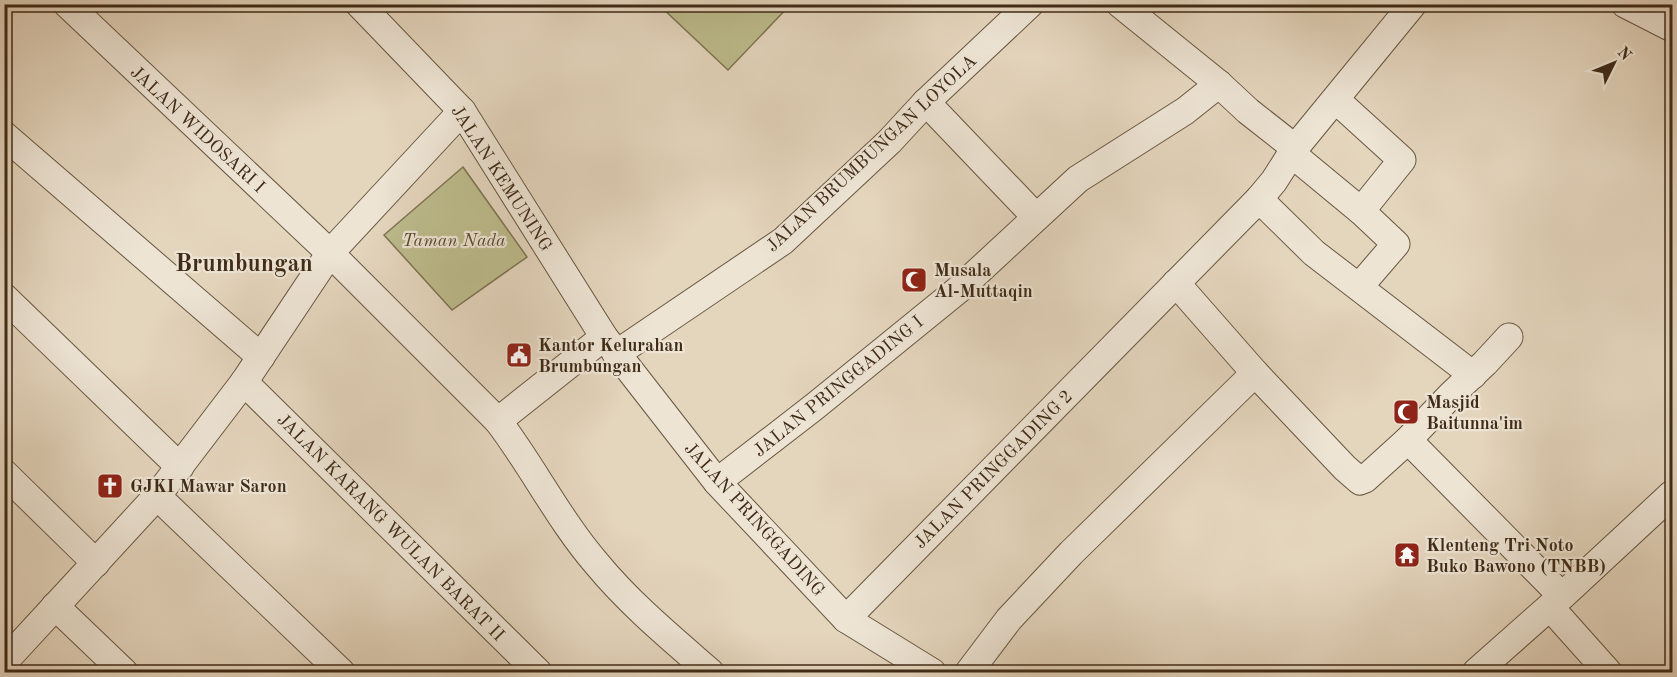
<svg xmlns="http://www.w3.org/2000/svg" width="1677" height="677" viewBox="0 0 1677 677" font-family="'Old Standard TT',serif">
  <rect width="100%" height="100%" fill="#e4d5bd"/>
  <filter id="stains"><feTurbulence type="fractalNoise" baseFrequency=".00333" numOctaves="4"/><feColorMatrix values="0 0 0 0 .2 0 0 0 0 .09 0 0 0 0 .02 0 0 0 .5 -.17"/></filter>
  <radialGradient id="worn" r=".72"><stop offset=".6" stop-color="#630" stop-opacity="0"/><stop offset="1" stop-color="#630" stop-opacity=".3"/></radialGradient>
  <g fill="#bcbb8c" stroke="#7e7352" stroke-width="1.5">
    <polygon points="659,5 790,5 728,70"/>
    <polygon points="463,167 527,257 452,310 384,235"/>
  </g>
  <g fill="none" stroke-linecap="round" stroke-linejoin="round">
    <defs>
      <g id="minor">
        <path d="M67,4L330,253L498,421C533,467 559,520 597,564C630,604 671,638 710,672"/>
        <polyline points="359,4 462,111 604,337 717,482 846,619 932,672"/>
        <polyline points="1120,4 1219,84 1248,111 1295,148"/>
        <polyline points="1625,4 1672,28"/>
        <polyline points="1336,100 1402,160 1361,211"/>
        <polyline points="926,102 1036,217"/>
        <polyline points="4,135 261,357"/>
        <polyline points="1292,154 1361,211 1396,244 1359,287"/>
        <polyline points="1259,199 1314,253 1473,375"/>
        <polyline points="1176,283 1255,373 1345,468 1360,481 1365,479 1408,440 1451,395 1485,363 1509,337"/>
        <polyline points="4,297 180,467"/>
        <polyline points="616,354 783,241 889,142 926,102 1030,4"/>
        <polyline points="244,382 538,672"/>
        <polyline points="498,421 604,337"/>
        <polyline points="1408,440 1562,596"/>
        <polyline points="4,473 96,563"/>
        <polyline points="717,482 814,407 958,290 1078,179 1185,111 1219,84"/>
        <polyline points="157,496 341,672"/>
        <polyline points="55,606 124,672"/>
        <polyline points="1550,607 1608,672"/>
        <polyline points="846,619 1259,199 1274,181 1295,148 1413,4"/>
        <polyline points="4,662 157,496 244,382 330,253 462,111"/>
        <polyline points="969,672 1009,619 1071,553 1255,373"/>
        <polyline points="1476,672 1562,596 1672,494"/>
      </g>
    </defs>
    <use href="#minor" stroke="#685640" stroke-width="29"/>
    <use href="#minor" stroke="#ede4d4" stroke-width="27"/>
  </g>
  <defs>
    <symbol id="mosque-square" viewBox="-11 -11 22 22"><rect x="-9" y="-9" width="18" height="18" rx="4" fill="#8f2418" stroke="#ede4d4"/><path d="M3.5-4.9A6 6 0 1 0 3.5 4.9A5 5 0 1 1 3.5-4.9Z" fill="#fff"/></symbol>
    <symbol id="civic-square" viewBox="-11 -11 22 22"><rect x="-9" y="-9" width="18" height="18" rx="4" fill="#8f2418" stroke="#ede4d4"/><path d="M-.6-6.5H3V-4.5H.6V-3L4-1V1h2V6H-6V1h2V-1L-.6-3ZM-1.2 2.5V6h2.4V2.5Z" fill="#fff"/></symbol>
    <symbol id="church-square" viewBox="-11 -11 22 22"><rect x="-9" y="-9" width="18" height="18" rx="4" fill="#8f2418" stroke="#ede4d4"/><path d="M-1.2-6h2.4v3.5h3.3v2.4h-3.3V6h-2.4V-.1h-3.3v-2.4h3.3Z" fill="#fff"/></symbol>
    <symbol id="temple-square" viewBox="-11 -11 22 22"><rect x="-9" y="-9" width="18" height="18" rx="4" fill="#8f2418" stroke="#ede4d4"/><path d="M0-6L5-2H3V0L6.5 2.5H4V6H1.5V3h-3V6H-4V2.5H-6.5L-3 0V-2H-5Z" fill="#fff"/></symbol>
  </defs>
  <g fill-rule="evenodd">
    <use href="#mosque-square" x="899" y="265" width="30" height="30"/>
    <use href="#civic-square" x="504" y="340" width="30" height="30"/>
    <use href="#mosque-square" x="1391" y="397" width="30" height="30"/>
    <use href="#church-square" x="95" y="471" width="30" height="30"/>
    <use href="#temple-square" x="1392" y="540" width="30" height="30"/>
  </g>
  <g text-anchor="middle" stroke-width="4.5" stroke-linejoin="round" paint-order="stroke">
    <g font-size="18" fill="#3f2b17" stroke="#ede4d4">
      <text transform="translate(198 129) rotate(43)" y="6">JALAN WIDOSARI I</text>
      <text transform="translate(871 153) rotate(-43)" y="6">JALAN BRUMBUNGAN LOYOLA</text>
      <text transform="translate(502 178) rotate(57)" y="6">JALAN KEMUNING</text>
      <text transform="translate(838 386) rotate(-39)" y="6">JALAN PRINGGADING I</text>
      <text transform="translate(993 469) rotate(-45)" y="6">JALAN PRINGGADING 2</text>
      <text transform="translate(755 519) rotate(48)" y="6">JALAN PRINGGADING</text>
      <text transform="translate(391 527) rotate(45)" y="6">JALAN KARANG WULAN BARAT II</text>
    </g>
    <g font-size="18" font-style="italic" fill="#58482e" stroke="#ede4d4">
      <text x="454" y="246">Taman Nada</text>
    </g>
    <g font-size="18" font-weight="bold" fill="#3f2b17" stroke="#ede4d4" text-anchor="start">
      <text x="934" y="276">Musala<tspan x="934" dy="21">Al-Muttaqin</tspan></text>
      <text x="538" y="351">Kantor Kelurahan<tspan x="538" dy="21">Brumbungan</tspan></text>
      <text x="1426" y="408">Masjid<tspan x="1426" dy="21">Baitunna'im</tspan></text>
      <text x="130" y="492">GJKI Mawar Saron</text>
      <text x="1426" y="551">Klenteng Tri Noto<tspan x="1426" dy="21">Buko Bawono (TNBB)</tspan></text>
    </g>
    <g font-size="24" font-weight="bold" fill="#3f2b17" stroke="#ede4d4">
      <text x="244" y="271">Brumbungan</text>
    </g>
  </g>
  <rect width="1677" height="677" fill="none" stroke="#e4d5bd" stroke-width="24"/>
  <rect x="6" y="6" width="1665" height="665" fill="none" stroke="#3f2b17" stroke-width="3"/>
  <rect x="12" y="12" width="1653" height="653" fill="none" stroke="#3f2b17" stroke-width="1.5"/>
  <g transform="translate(1614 63) rotate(47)" stroke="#ede4d4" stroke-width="4.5" paint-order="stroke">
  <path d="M0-4.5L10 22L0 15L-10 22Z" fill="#3f2b17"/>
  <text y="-9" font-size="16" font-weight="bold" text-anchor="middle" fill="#3f2b17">N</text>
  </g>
  <rect width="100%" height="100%" filter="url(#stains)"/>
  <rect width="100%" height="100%" fill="url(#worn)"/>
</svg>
